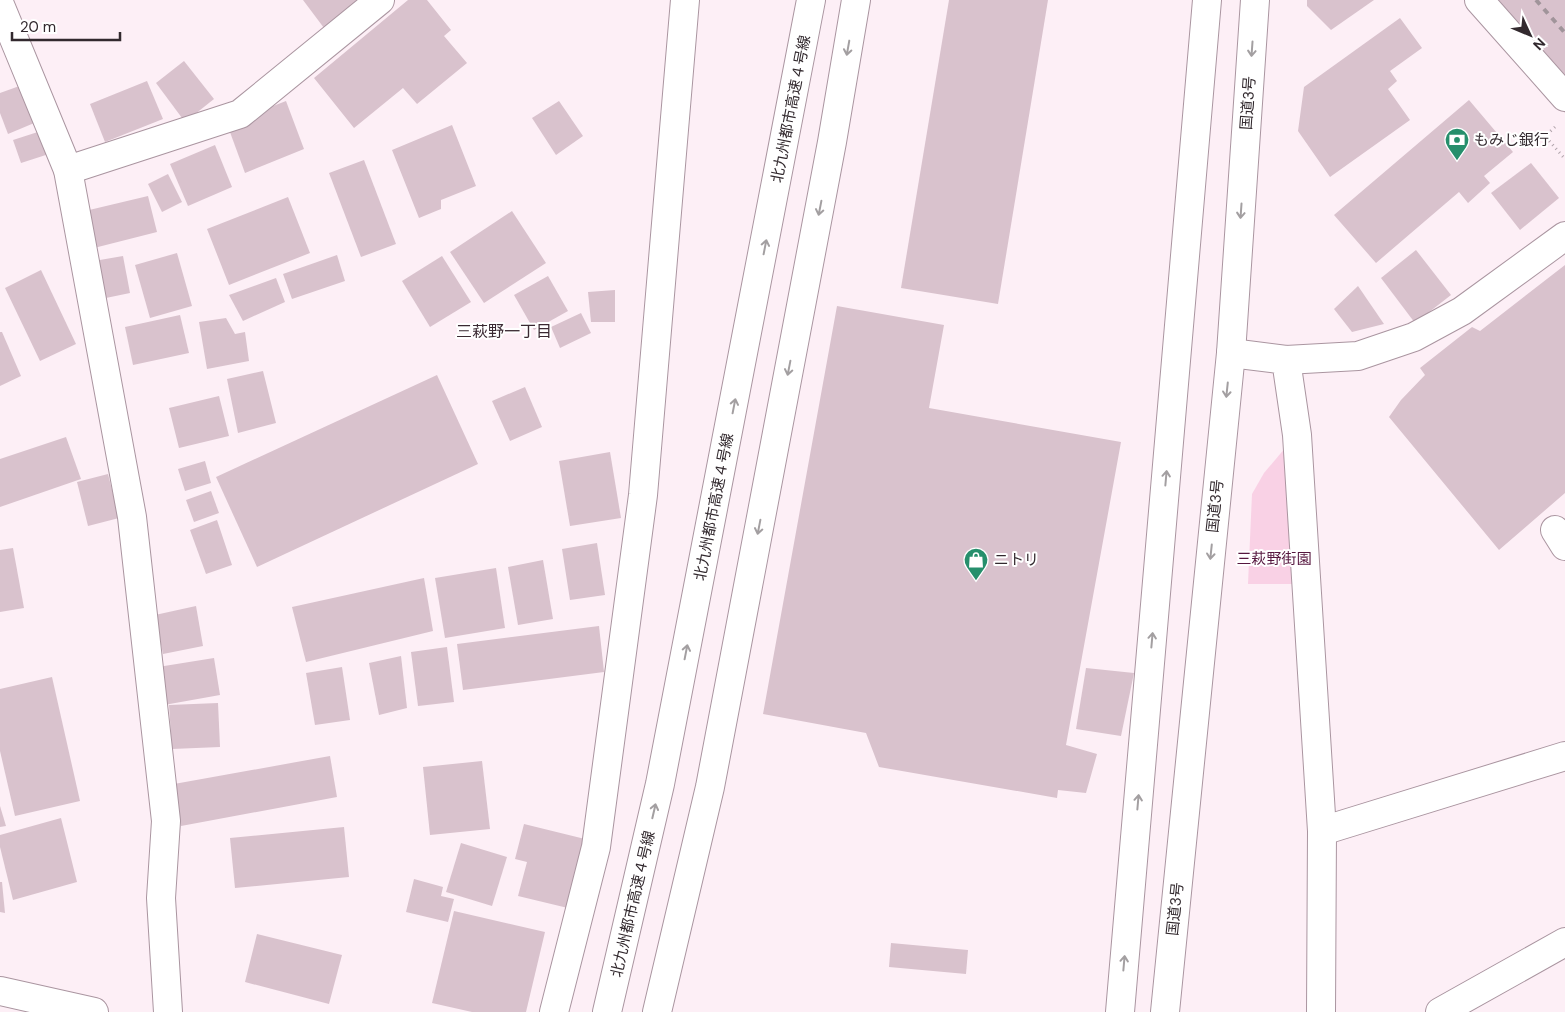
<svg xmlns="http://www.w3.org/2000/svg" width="1565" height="1012" viewBox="0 0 1565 1012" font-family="'DM Sans','Noto Sans JP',sans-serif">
  <rect width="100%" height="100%" fill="#fdeff6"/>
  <polygon fill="#f9d1e5" points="1291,441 1302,584 1248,584 1252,494 1264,473"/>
  <g fill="#d9c2cd">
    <polygon points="303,0 361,0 324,28"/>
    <polygon points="408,0 427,0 451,30 444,36 467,63 417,104 403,88 354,128 314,78"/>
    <polygon points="949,0 1048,0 998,304 901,288"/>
    <polygon points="1307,0 1374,0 1331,30 1307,6"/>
    <polygon points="1465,0 1565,0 1565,113"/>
    <polygon points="1400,18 1422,48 1390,71 1397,81 1388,89 1410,120 1330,177 1298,131 1304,87"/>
    <polygon points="184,61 214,99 185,122 156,83"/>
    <polygon points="147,81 163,119 105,142 90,104"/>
    <polygon points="25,84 39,121 8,134 0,113 0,93"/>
    <polygon points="1469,100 1513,152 1484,176 1490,183 1468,203 1459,192 1376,263 1334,215"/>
    <polygon points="286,101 304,149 245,173 227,124"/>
    <polygon points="559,101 583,136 556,155 532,118"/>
    <polygon points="452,125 476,186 441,200 441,209 419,218 392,150"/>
    <polygon points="44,130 52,153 21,163 13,140"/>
    <polygon points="215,145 232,187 188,206 170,164"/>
    <polygon points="364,160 396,244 361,257 329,173"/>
    <polygon points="1531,163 1559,198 1520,230 1491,193"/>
    <polygon points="168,174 182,202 162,212 148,184"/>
    <polygon points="148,196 157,232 94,248 85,211"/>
    <polygon points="288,197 310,253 229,285 207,229"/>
    <polygon points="512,211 546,263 484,303 450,252"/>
    <polygon points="1416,250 1451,295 1415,323 1381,278"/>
    <polygon points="177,253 192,306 150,318 135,265"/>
    <polygon points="337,255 345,281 292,299 283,274"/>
    <polygon points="123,256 130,293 101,299 94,261"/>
    <polygon points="442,256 471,302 430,327 402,281"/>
    <polygon points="1565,265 1565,493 1499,550 1389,417 1401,400 1425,375 1420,368 1472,327 1480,331"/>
    <polygon points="41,270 76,344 40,361 5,288"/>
    <polygon points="548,276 568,311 534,330 514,295"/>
    <polygon points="276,278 285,302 243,321 229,295"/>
    <polygon points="1358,286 1384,324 1352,332 1334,309"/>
    <polygon points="615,290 615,322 591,322 588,292"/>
    <polygon points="837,306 944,325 929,408 1121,442 1066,745 1097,754 1086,793 1058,790 1057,798 879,767 866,733 763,714"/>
    <polygon points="581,313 591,333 560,348 551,327"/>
    <polygon points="180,315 189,353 133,365 125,327"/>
    <polygon points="226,318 235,334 245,332 249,361 207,369 199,322"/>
    <polygon points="0,332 2,332 21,376 0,386"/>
    <polygon points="263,371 276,423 238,433 227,379"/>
    <polygon points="437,375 478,464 257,567 216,477"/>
    <polygon points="525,387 542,427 510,441 492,401"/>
    <polygon points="219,396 229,436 179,448 169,408"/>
    <polygon points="66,437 81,479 0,507 0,459"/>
    <polygon points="610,452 621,518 570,526 559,461"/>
    <polygon points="205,461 211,483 185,491 178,469"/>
    <polygon points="108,474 119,518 88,526 77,482"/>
    <polygon points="211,491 219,513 194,522 186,500"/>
    <polygon points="217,520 232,565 206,574 190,530"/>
    <polygon points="597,543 605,595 570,600 562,549"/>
    <polygon points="13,548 24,608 0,612 0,550"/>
    <polygon points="543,560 553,619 518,625 508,567"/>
    <polygon points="496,568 505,628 445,638 435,578"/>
    <polygon points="424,578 433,631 306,662 292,607"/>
    <polygon points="196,606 203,646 163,654 155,615"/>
    <polygon points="599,626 604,672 463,690 457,644"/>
    <polygon points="447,647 454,702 418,706 411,652"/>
    <polygon points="401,656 407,708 379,715 369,663"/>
    <polygon points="214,658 220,695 164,705 158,667"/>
    <polygon points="342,667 350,720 315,725 306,673"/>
    <polygon points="1086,668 1134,673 1121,736 1076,729"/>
    <polygon points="52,677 80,801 15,816 0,751 0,689"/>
    <polygon points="218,703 220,747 172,749 169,705"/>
    <polygon points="330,756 337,797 181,826 174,784"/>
    <polygon points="482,761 490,829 430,835 423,767"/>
    <polygon points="0,806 6,826 0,827"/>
    <polygon points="61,818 77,882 13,900 0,847 0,835"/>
    <polygon points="524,824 589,840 572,909 518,896 527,862 515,859"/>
    <polygon points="344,827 349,877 235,888 230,838"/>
    <polygon points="461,843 507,857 492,906 446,892"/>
    <polygon points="414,879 443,887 441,896 454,899 448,922 406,912"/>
    <polygon points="0,882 2,882 5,913 0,912"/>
    <polygon points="454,911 545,932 526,1012 472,1012 432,1003"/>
    <polygon points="257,934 342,955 329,1004 245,982"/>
    <polygon points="891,943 968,950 966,974 889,967"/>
  </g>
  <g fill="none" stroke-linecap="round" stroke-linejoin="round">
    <defs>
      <g id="minor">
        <polyline points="0,5 68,170 132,517 166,821 161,898 168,1012"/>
        <polyline points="68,170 240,114 380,0"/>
        <polyline points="1231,353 1286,360 1297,435 1322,831 1321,1012"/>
        <polyline points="1286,360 1358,356 1414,337 1462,311 1565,236"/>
        <polyline points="1555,530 1565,546"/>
        <polyline points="1322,831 1565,756"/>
        <polyline points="0,991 94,1012"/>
        <polyline points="554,1012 596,847 643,495 685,0"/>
        <polyline points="1440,1012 1565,942"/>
      </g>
      <polyline id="major" points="1479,0 1565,97"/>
      <g id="highway">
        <polyline points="607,1012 660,784 811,0"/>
        <polyline points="657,1012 710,787 832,142 856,0"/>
        <polyline points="1120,1012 1207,0"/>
        <polyline points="1165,1012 1231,353 1255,0"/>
      </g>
    </defs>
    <use href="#minor" stroke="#aa95a0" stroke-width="30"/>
    <use href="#major" stroke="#aa95a0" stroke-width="30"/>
    <use href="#highway" stroke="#aa95a0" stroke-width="30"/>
    <polyline stroke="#b0a4ab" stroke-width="3" stroke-dasharray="1 4" stroke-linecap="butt" points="1555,127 1545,136 1565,159"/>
    <use href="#minor" stroke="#fff" stroke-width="28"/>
    <use href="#major" stroke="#fff" stroke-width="28"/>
    <use href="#highway" stroke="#fff" stroke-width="28"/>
    <polyline stroke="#a0949a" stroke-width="4" stroke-dasharray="6 6" stroke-linecap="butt" points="1536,0 1565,33"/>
  </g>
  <defs><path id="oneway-shaft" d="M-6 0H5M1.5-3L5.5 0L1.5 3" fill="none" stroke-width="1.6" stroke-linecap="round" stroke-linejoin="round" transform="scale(1.25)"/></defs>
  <g stroke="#a39fa1">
    <use href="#oneway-shaft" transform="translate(848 48) rotate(100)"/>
    <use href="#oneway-shaft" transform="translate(1252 49) rotate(94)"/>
    <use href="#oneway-shaft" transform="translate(820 208) rotate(101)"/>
    <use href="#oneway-shaft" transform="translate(1241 211) rotate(94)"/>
    <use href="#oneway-shaft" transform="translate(765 247) rotate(-79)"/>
    <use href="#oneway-shaft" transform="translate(789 368) rotate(101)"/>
    <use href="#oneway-shaft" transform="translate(1227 390) rotate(96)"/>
    <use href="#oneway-shaft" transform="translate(734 406) rotate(-79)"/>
    <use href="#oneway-shaft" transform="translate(1166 478) rotate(-85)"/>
    <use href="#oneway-shaft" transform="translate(759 527) rotate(101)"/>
    <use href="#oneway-shaft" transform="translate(1211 552) rotate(96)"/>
    <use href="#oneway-shaft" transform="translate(1152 640) rotate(-85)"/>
    <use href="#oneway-shaft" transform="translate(686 652) rotate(-79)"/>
    <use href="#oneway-shaft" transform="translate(1138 802) rotate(-85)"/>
    <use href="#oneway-shaft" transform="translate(654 811) rotate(-77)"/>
    <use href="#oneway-shaft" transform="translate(1124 963) rotate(-85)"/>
  </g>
  <defs>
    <symbol id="bank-pin" viewBox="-11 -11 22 30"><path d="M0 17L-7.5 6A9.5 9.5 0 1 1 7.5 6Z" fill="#268f6c" stroke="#fff"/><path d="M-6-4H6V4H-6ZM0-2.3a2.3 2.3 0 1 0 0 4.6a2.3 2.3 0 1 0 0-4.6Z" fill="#fff"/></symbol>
    <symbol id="shop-pin" viewBox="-11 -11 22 30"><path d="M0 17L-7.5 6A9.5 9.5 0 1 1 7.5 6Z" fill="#268f6c" stroke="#fff"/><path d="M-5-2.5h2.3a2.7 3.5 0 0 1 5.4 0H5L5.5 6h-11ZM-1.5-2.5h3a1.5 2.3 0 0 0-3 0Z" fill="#fff"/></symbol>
  </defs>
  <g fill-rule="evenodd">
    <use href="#bank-pin" x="1443" y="126" width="28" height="38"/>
    <use href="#shop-pin" x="962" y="546" width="28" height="38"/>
  </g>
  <g text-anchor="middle" stroke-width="4" stroke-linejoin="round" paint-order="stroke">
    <g font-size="15" fill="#32292e" stroke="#fff">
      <text transform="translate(1248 103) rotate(-86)" y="5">国道3号</text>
      <text transform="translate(791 109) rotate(-79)" y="5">北九州都市高速４号線</text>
      <text transform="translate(1215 506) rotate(-84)" y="5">国道3号</text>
      <text transform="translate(714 507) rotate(-79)" y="5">北九州都市高速４号線</text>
      <text transform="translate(633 904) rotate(-77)" y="5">北九州都市高速４号線</text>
      <text transform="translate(1175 909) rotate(-84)" y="5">国道3号</text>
    </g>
    <g font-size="15" fill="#32292e" stroke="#fff" text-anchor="start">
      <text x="1474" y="145">もみじ銀行</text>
      <text x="994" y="565">ニトリ</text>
    </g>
    <g font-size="15" fill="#56173f" stroke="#fff">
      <text x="1274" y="564">三萩野街園</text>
    </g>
    <g font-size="16" fill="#3a2932" stroke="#fff">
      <text x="504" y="337">三萩野一丁目</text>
    </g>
  </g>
  <g transform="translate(1530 35) rotate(134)" stroke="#ffffff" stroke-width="4" paint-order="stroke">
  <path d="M0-4L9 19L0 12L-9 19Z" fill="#32292e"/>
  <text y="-8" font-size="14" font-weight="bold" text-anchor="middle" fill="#32292e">N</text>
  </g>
  <path d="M12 32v8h108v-8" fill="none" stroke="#32292e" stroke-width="2.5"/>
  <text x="20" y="32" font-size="15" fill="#32292e" stroke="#ffffff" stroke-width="4" paint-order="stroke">20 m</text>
</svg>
